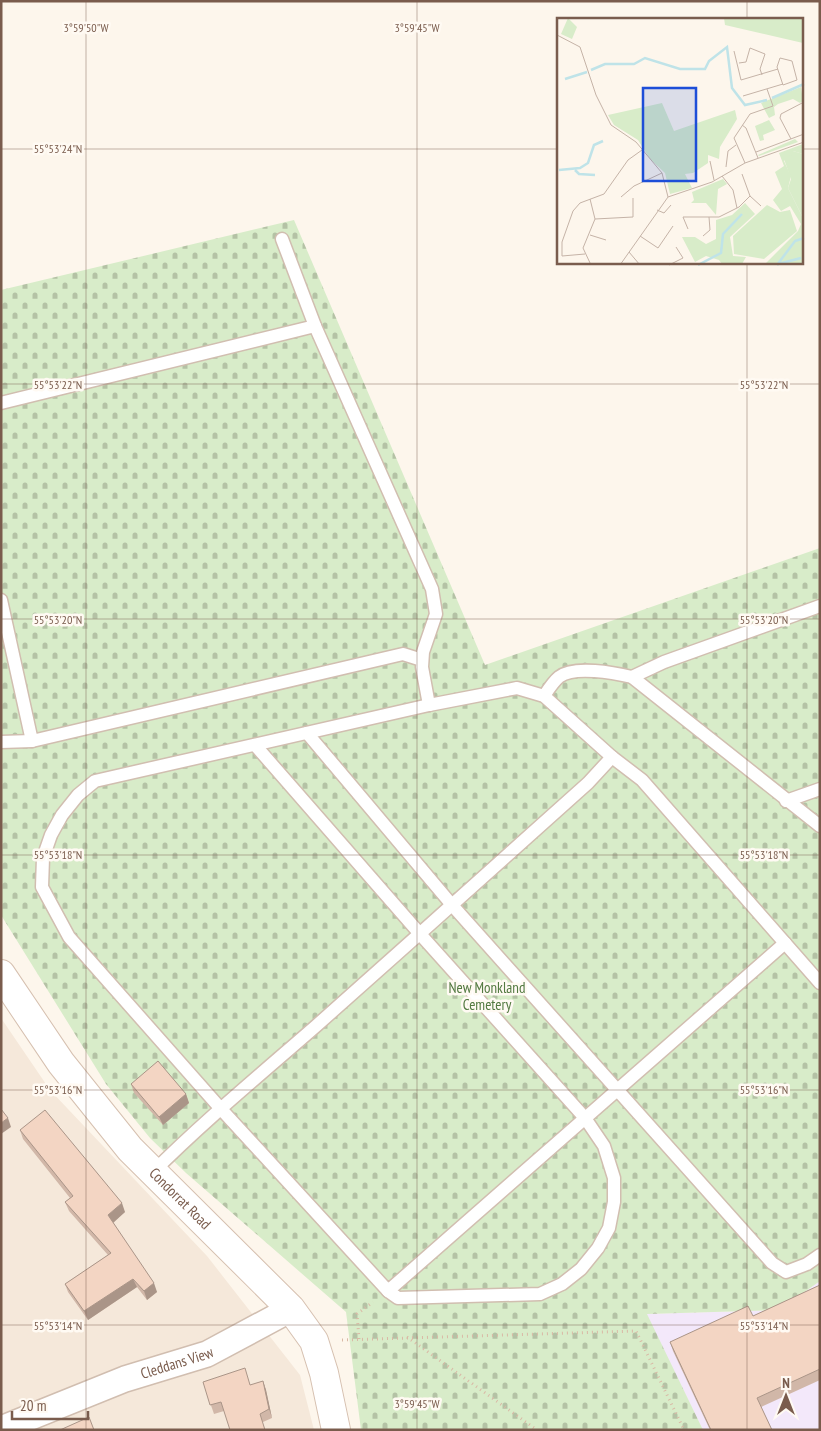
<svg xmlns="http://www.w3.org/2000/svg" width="821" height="1431" viewBox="0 0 821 1431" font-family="'PT Sans Narrow',sans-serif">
  <defs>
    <pattern id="cemetery-stones" width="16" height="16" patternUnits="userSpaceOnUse" patternTransform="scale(1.25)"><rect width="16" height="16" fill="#d8ecc9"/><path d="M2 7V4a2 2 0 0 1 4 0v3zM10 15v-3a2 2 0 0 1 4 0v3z" fill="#b4c2a5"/></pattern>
  </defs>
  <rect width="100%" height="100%" fill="#fdf6ec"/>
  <polygon fill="#f5e8da" points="1,1018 50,1090 207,1256 300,1375 314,1430 1,1430"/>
  <polygon fill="#f3e8fa" points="820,1281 820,1430 703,1430 646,1314 779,1310"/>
  <polygon fill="url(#cemetery-stones)" points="294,220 485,665 820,548 820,1281 779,1310 647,1314 703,1430 361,1430 346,1312 186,1173 150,1138 106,1084 1,915 1,290"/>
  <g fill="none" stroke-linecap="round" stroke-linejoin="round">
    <defs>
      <g id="service">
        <polyline points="282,239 315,326"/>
        <polyline points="1,403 315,326 432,589 436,614 423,652 422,667 429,705"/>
        <polyline points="1,600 32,741 403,654 422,660"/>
        <polyline points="632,677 664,662 820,606"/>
        <path d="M544,696C548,690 553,682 559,677C574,665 615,673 632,677L820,826"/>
        <polyline points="307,733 452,905 772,1263 786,1272 807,1264 820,1255"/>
        <polyline points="1,742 32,741"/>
        <polyline points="255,745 420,934 585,1118 604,1146 614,1178 614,1202 609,1228 598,1248 581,1269 562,1284 540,1294 398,1298 388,1291"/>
        <polyline points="612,757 642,780 820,983"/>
        <polyline points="786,801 820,789"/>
        <path d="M152,1173C204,1121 261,1074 316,1026C407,945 497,865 588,783L612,757L544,696L517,688L429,705L95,781L78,795L62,815L51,835L43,858L42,887L69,937L221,1109L388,1291L785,943"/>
      </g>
      <g id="minor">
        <path id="s1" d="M1,1429L125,1379L207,1354L291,1309"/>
      </g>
      <g id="secondary">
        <path id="s2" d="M1,974L61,1063L130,1149L291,1309L314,1341L324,1373L336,1430"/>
      </g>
    </defs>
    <use href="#service" stroke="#d1beb0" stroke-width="15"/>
    <use href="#minor" stroke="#d1beb0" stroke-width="28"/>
    <use href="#secondary" stroke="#d6c0b0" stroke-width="30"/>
    <g stroke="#d9b8a5" stroke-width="3" stroke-dasharray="1 4" stroke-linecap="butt">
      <polyline points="407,1337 537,1430"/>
      <polyline points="359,1339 357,1314 373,1302"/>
      <polyline points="342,1340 636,1331 684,1430"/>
    </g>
    <use href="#service" stroke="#fff" stroke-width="12"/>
    <use href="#minor" stroke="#fff" stroke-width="25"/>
    <use href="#secondary" stroke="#fff" stroke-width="28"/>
  </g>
  <g fill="#d1b7a8">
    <polygon points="131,1084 186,1094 189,1103 163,1125 134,1093"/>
    <polygon points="20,1130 125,1212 113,1222 157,1292 147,1300 137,1287 88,1320 68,1292 65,1284 108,1255 69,1211 65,1202 70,1198 23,1139"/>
    <polygon points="820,1285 820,1380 761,1407 772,1430 710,1430 673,1351 670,1342 753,1316"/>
    <polygon points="263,1381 266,1390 272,1418 263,1422 224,1411 214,1414 203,1382 251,1385"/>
  </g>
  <g fill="#aa9588">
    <polygon points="186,1094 189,1103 163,1125 159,1117"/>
    <polygon points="8,1118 11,1127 1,1134 1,1123"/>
    <polygon points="122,1203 125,1212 112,1224 108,1215"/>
    <polygon points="133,1279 137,1287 88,1320 84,1311"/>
    <polygon points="154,1283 157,1292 147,1300 144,1291"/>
    <polygon points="263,1381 266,1390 272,1418 269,1409"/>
  </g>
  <g fill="#f3d5c3" stroke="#aa9588">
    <polygon points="158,1061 186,1094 159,1117 131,1084"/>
    <polygon points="1,1109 8,1118 1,1123"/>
    <polygon points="45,1110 122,1203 108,1215 154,1283 144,1291 133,1279 84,1311 65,1284 111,1253 65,1202 73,1196 20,1130"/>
    <polygon points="820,1285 820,1369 757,1398 772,1430 711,1430 670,1342 748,1306 753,1316"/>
    <polygon points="245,1368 250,1385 263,1381 269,1409 260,1414 265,1430 230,1430 221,1402 210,1405 203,1382"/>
    <polygon points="89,1417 94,1430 60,1430"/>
  </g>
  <path fill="none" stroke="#7a5c4d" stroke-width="1" stroke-opacity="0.45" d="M86,1V1430M417,1V1430M747,1V19M1,149H558M802,149H820M747,262V1430M1,384H820M1,619H820M1,855H820M1,1090H820M1,1325H820"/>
  <g text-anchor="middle" stroke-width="5" stroke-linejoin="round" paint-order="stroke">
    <g font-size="15" fill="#537a41" stroke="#fffaf3">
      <text x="487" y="993">New Monkland<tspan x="487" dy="17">Cemetery</tspan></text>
    </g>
    <g font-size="15" fill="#7a5c4d" stroke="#fffaf3">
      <text dy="5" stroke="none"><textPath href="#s2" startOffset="288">Condorrat Road</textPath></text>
      <text dy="5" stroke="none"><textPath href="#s1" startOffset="188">Cleddans View</textPath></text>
    </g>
  </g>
  <g transform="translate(557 18)">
    <rect width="246" height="246" fill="#fdf6ec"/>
    <path d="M167,0H246V25L168,7ZM238,121L241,124L202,138L201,137ZM236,133L246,136V200L231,170L234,161L227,141ZM210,187L223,194L233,192L240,213L207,241L177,236L176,218Z" fill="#d8ecc9"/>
    <path d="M11,0L20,9L15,21L4,16ZM246,126V136L236,133V137L231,138L227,143L234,158L231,170L246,200V246L207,247L241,213L244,206L233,188L224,193L216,182L225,171L218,154L227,148L222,135ZM166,161L170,166L161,171L159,197L149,185H134L137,182L135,174ZM188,185L198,196L173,219L176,238L189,239L185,246H165L162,242L149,238L138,244L125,219H138L149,226L159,221V202L175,197Z" fill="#d8ecc9"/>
    <path d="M105,85L117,113L178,92L180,101L163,129L162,141L151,137V145L136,155L128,156L135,170L113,176L108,155L93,141L81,122L57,107L51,97Z" fill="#d8ecc9"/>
    <path d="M244,69L246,83L243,85L236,81L221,86L217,89L218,97L212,100L204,85ZM212,102L218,112L206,117L207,122L203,123L198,108Z" fill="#d8ecc9"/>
    <path fill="none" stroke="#bfe3e8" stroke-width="2.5" d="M34,52L48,46H77L88,40L123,51H148L152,43L170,29L175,70L188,87L210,82M8,61L30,54M215,80L247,66M2,152L23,150L31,145L37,127L46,123M18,152L22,156L38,157M221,246L244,240M141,247L164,235L166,216L185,196M220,247L238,223L247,220"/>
    <path fill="none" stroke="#c5b3a7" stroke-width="1" d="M0,17L23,29L39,77L54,107L79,124L105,155L111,179M177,33L184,62L221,51M223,40L235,43L240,62L226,67L220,49ZM182,45L189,44L193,30L208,36L203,51L205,57M186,78L226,66M185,107L189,110L201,140M234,121L223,100L224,96L247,84M199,134L247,116M153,143L157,162M188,145L177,120L193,96L216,88L210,71M169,149L171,133L179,127M185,156L193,178L204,188M165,158L176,172L180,190M64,179L77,168L105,155M111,179L155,164L188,145L247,124M33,181L38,201L26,230L34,247M100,192L107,195L114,187M38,201L76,199V180M131,211L126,199H162L182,189L193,178M33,217L49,222M83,218L101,230L116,208M146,218L153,212L152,199M72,234L83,247M28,236L5,238V224L16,193L23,185L47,176L71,142L85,132M63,247L111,179M112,247L126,240L119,229"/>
    <path fill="#1d4ed8" fill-opacity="0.15" stroke="#1d4ed8" stroke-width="2.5" d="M86,70H139V163H86Z"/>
    <rect width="246" height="246" fill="none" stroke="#7a5c4d" stroke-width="2.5"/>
  </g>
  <g font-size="12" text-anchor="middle" fill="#7a5c4d" stroke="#fffaf3" stroke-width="5" stroke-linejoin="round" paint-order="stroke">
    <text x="86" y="32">3°59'50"W</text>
    <text x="417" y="32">3°59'45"W</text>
    <text x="58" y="153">55°53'24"N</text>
    <text x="58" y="389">55°53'22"N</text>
    <text x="764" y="389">55°53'22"N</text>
    <text x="58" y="624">55°53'20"N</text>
    <text x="764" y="624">55°53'20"N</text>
    <text x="58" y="859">55°53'18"N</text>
    <text x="764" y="859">55°53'18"N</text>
    <text x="58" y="1094">55°53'16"N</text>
    <text x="764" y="1094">55°53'16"N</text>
    <text x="58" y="1330">55°53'14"N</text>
    <text x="764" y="1330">55°53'14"N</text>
    <text x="417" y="1408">3°59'45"W</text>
  </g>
  <rect width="821" height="1431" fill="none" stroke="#7a5c4d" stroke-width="5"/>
  <g transform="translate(786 1396)" stroke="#fffaf3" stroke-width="4" paint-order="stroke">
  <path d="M0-4L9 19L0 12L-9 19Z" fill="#7a5c4d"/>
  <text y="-8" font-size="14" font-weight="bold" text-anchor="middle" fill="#7a5c4d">N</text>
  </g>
  <path d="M12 1411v8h76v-8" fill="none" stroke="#7a5c4d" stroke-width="2.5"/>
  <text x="20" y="1411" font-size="15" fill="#7a5c4d" stroke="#fffaf3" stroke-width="4" paint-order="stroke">20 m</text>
</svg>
